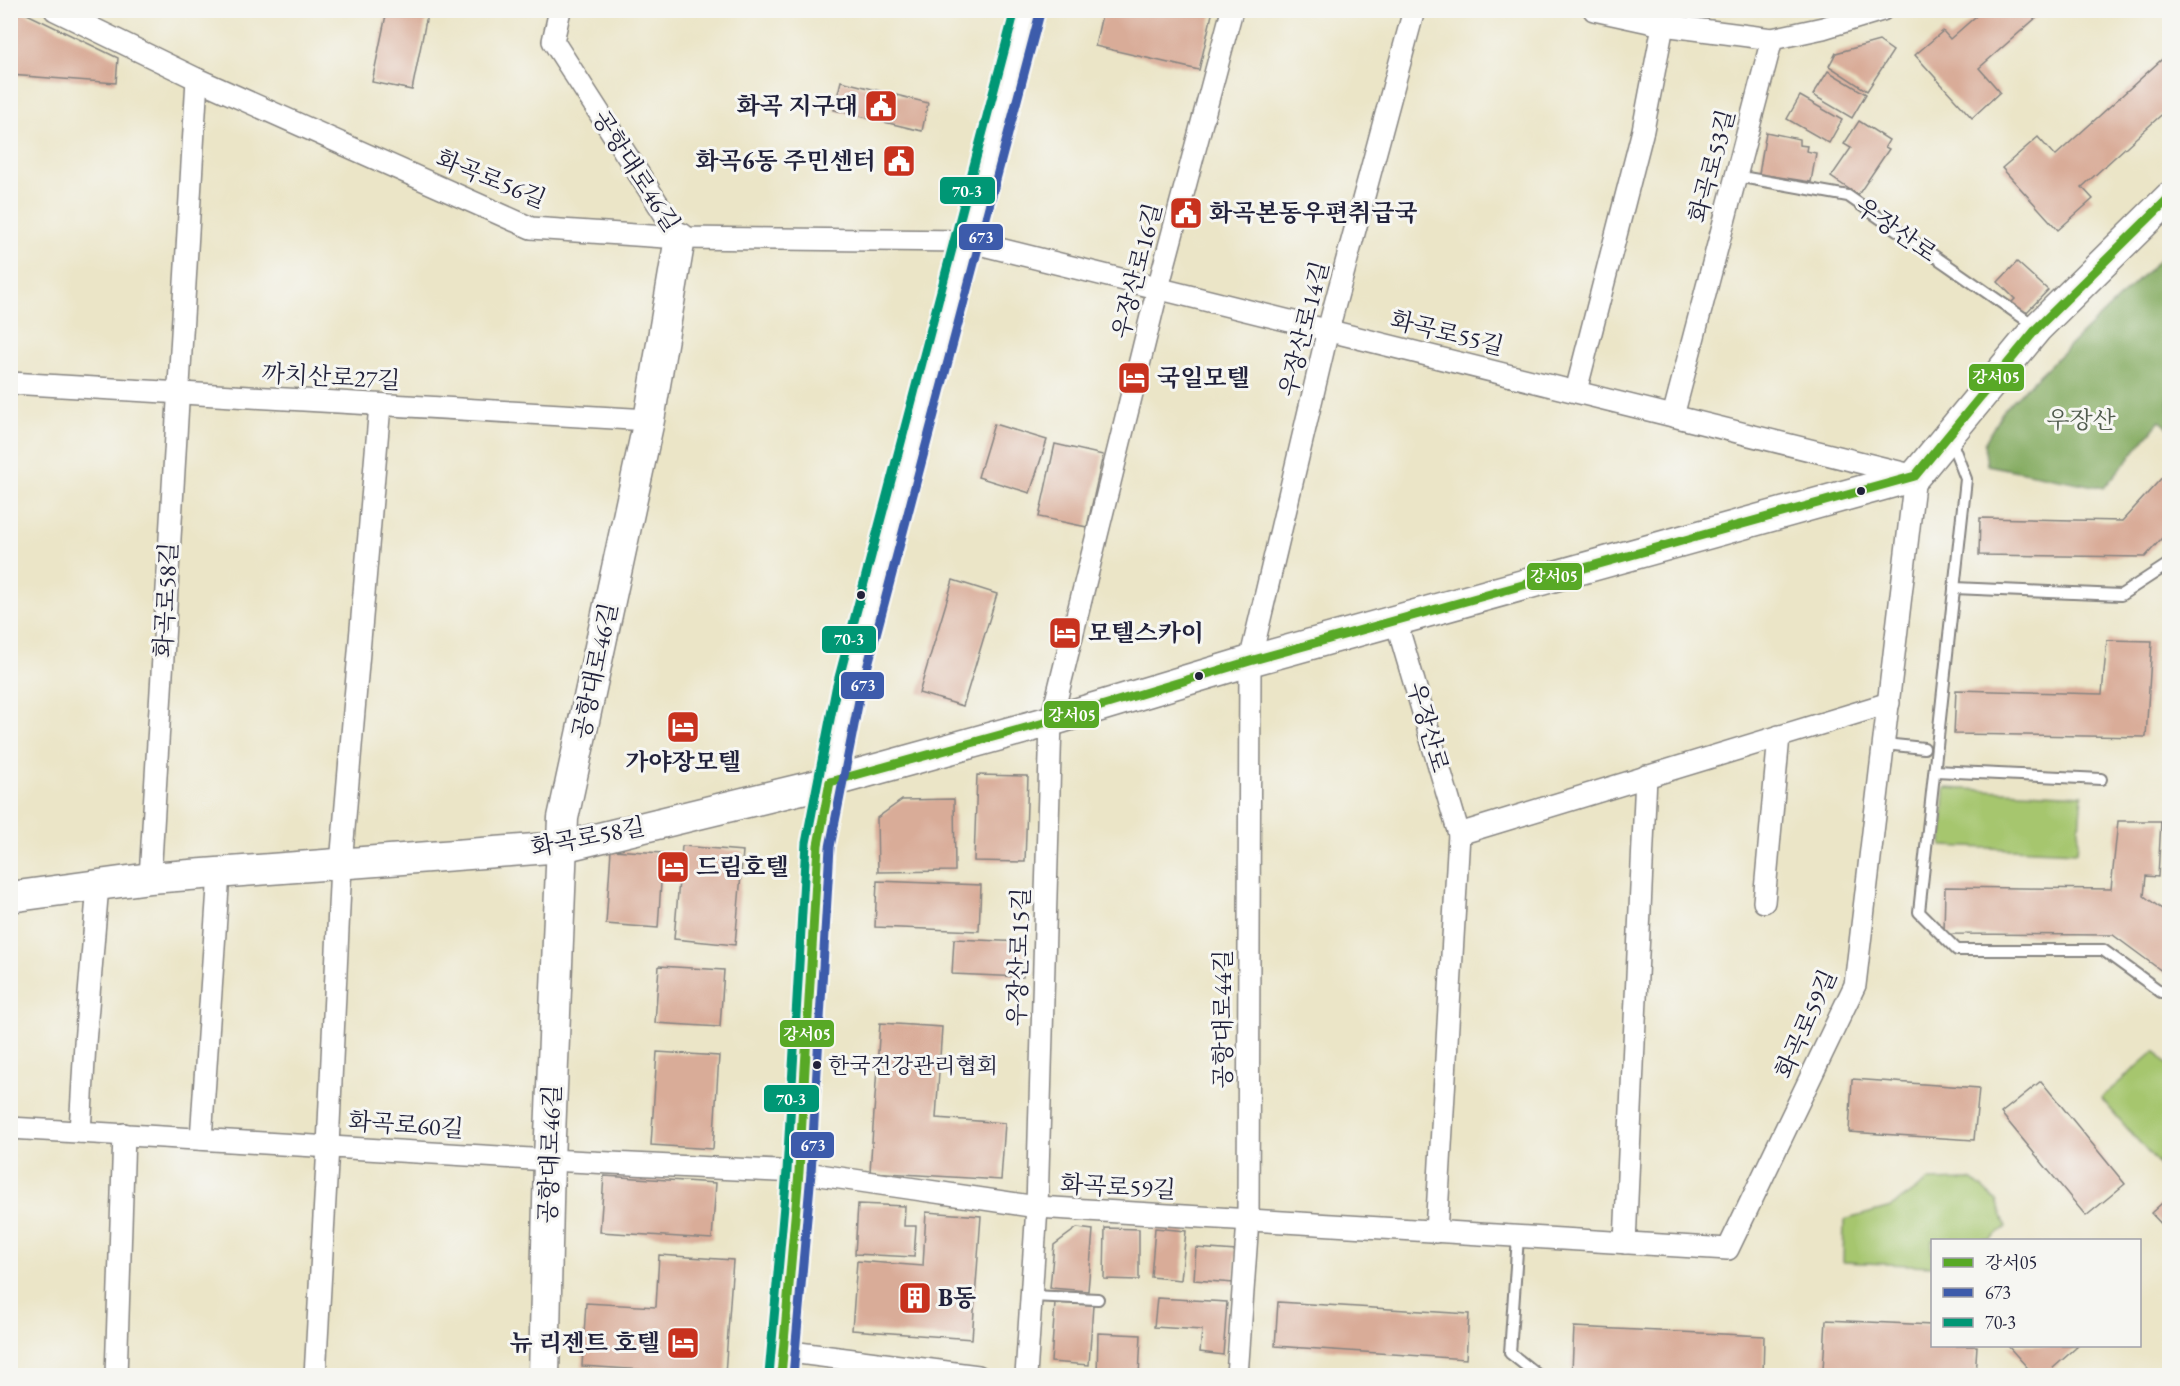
<svg xmlns="http://www.w3.org/2000/svg" width="2180" height="1386" viewBox="0 0 2180 1386" font-family="'EB Garamond','Noto Serif KR',serif">
  <rect width="100%" height="100%" fill="#f6f6f2"/>
  <filter id="ink" filterUnits="userSpaceOnUse"><feTurbulence type="fractalNoise" baseFrequency=".0167" numOctaves="2"/><feDisplacementMap in="SourceGraphic" scale="12" xChannelSelector="R" yChannelSelector="G"/><feConvolveMatrix kernelMatrix="1 2 1 2 8 2 1 2 1" color-interpolation-filters="sRGB"/></filter>
  <filter id="wash" filterUnits="userSpaceOnUse"><feTurbulence type="fractalNoise" baseFrequency=".008" numOctaves="4" result="noise"/><feDisplacementMap in="SourceGraphic" scale="24" xChannelSelector="R" yChannelSelector="G"/><feGaussianBlur stdDeviation="1.35" result="paint"/><feColorMatrix in="noise" values="0 0 0 0 0 0 0 0 0 0 0 0 0 0 0 0 0 1.4 0 .05"/><feComposite in="paint" operator="in"/></filter>
  <g filter="url(#wash)">
    <rect width="100%" height="100%" fill="#ebe5c7"/>
    <g fill="#a6c66e" stroke="#647454" stroke-width="1.5">
      <polygon points="1945,788 2082,795 2077,852 1942,846"/>
      <polygon points="2155,1051 2169,1068 2170,1169 2165,1172 2101,1098"/>
      <polygon points="1973,1180 1997,1201 2006,1227 1990,1240 1932,1240 1932,1266 1843,1262 1844,1220 1891,1207 1928,1181"/>
    </g>
    <g fill="#84ab61" stroke="#53664e" stroke-width="1.5">
      <polygon points="2169,250 2169,428 2160,421 2104,488 1987,465 1984,444 2004,409"/>
      <polygon points="2169,648 2170,747 2169,747 2166,733"/>
    </g>
    <g id="blocks">
      <g fill="#d9ac98">
        <polygon points="387,10 428,10 412,90 372,82"/>
        <polygon points="1103,10 1213,10 1199,70 1095,46"/>
        <polygon points="1983,10 2045,10 1979,68 2000,92 1972,118 1915,55 1943,31 1950,39"/>
        <polygon points="13,12 23,12 118,58 116,83 10,75 10,16"/>
        <polygon points="1879,41 1893,51 1867,91 1829,66 1836,53"/>
        <polygon points="2170,52 2170,107 2082,187 2093,199 2058,230 2002,168 2038,137 2055,156"/>
        <polygon points="1828,71 1866,94 1852,118 1813,95"/>
        <polygon points="841,81 928,103 922,131 834,110"/>
        <polygon points="1800,96 1842,120 1829,143 1787,119"/>
        <polygon points="1859,121 1889,140 1885,147 1889,149 1858,195 1831,177 1851,148 1844,144"/>
        <polygon points="1766,132 1799,139 1799,145 1807,146 1806,151 1816,153 1811,182 1759,174"/>
        <polygon points="2017,262 2048,290 2024,315 2011,303 2015,299 1998,282"/>
        <polygon points="994,424 1047,440 1030,493 978,477"/>
        <polygon points="1055,444 1103,455 1087,527 1039,517"/>
        <polygon points="2170,469 2170,529 2145,557 1979,555 1980,518 2122,521"/>
        <polygon points="953,580 997,594 963,706 919,693"/>
        <polygon points="2107,640 2152,641 2146,737 1954,734 1956,690 2102,694"/>
        <polygon points="977,775 1028,776 1025,862 974,861"/>
        <polygon points="954,799 955,871 878,872 877,818 902,800"/>
        <polygon points="2118,821 2161,821 2158,877 2146,876 2144,896 2170,915 2170,977 2113,935 1944,934 1945,887 2111,889"/>
        <polygon points="682,846 743,851 735,945 674,939"/>
        <polygon points="611,850 663,853 658,928 606,924"/>
        <polygon points="877,881 981,885 979,931 875,927"/>
        <polygon points="954,939 1024,942 1023,977 952,974"/>
        <polygon points="659,966 724,970 720,1027 655,1023"/>
        <polygon points="880,1023 942,1027 936,1118 1005,1123 1001,1180 870,1172"/>
        <polygon points="657,1052 719,1056 713,1149 651,1145"/>
        <polygon points="1852,1079 1979,1088 1974,1140 1849,1132"/>
        <polygon points="2041,1081 2125,1184 2086,1216 2001,1113"/>
        <polygon points="604,1176 716,1183 712,1239 600,1232"/>
        <polygon points="2170,1196 2170,1233 2151,1213"/>
        <polygon points="858,1204 905,1206 904,1226 916,1226 914,1257 855,1254"/>
        <polygon points="926,1212 981,1216 972,1339 852,1330 857,1261 923,1266"/>
        <polygon points="1077,1228 1093,1230 1088,1291 1050,1288 1054,1245"/>
        <polygon points="1105,1228 1139,1229 1139,1280 1104,1279"/>
        <polygon points="1155,1228 1186,1231 1181,1280 1151,1277"/>
        <polygon points="1196,1248 1236,1251 1234,1283 1194,1280"/>
        <polygon points="659,1255 733,1260 725,1375 582,1366 586,1303 656,1307"/>
        <polygon points="1157,1298 1227,1302 1223,1355 1200,1352 1202,1330 1154,1327"/>
        <polygon points="1278,1302 1469,1314 1466,1359 1275,1346"/>
        <polygon points="1055,1303 1093,1305 1089,1365 1051,1362"/>
        <polygon points="1826,1320 1932,1325 1932,1346 1977,1346 1975,1376 1907,1376 1823,1370"/>
        <polygon points="1574,1327 1764,1336 1763,1376 1695,1376 1572,1370"/>
        <polygon points="1098,1333 1141,1335 1139,1376 1097,1376"/>
        <polygon points="2008,1346 2078,1346 2044,1376 2035,1376"/>
      </g>
    </g>
  </g>
  <g filter="url(#ink)">
    <use href="#blocks" fill-opacity="0" stroke="#868481" stroke-width="1.5"/>
    <g fill="none" stroke-linecap="round" stroke-linejoin="round">
      <defs>
        <g id="lane">
          <polyline points="1736,176 1848,196 2035,326"/>
          <polyline points="1950,438 1966,479 1919,912 1957,950 2103,950 2161,992"/>
          <polyline points="1954,588 2121,595 2170,563"/>
          <polyline points="1884,744 1924,748"/>
          <polyline points="1935,771 2101,779"/>
          <polyline points="1518,1237 1510,1353 1539,1376"/>
          <polyline points="1031,1296 1098,1299"/>
        </g>
        <g id="street">
          <polyline points="560,10 553,41 680,238"/>
          <polyline points="1594,10 1663,25 1772,39"/>
          <polyline points="10,383 649,420"/>
          <polyline points="1576,391 1643,130 1666,10"/>
          <polyline points="1673,416 1772,39 1823,28 1882,10"/>
          <polyline points="1396,621 1459,834"/>
          <polyline points="150,878 197,79"/>
          <polyline points="1764,902 1779,736"/>
          <polyline points="10,1128 549,1160 799,1172 1037,1207 1728,1249 1855,985 1915,476 967,241 680,238 531,228 197,79 55,10"/>
          <polyline points="80,1132 85,1043 98,885"/>
          <polyline points="201,1139 219,873"/>
          <polyline points="1436,1232 1459,834 1889,703"/>
          <polyline points="1625,1243 1646,776"/>
          <polyline points="783,1351 978,1376"/>
          <polyline points="116,1376 124,1134"/>
          <polyline points="315,1376 328,1146 341,864 380,405"/>
          <polyline points="1026,1376 1037,1207 1051,721 1158,288 1232,10"/>
          <polyline points="1237,1376 1248,1220 1250,661 1328,330 1414,10"/>
        </g>
        <g id="secondary">
          <polyline points="10,897 150,878 562,847 830,782 1051,721 1250,661 1915,476 2037,328 2170,197"/>
          <polyline points="544,1376 549,1160 563,818 649,420 680,238"/>
        </g>
        <polyline id="primary" points="781,1376 799,1172 818,845 848,692 1028,10"/>
      </defs>
      <use href="#lane" stroke="#868481" stroke-width="14"/>
      <use href="#street" stroke="#868481" stroke-width="24"/>
      <use href="#secondary" stroke="#868481" stroke-width="33"/>
      <use href="#primary" stroke="#868481" stroke-width="36"/>
      <use href="#lane" stroke="#fff" stroke-width="10"/>
      <use href="#street" stroke="#fff" stroke-width="21"/>
      <use href="#secondary" stroke="#fff" stroke-width="30"/>
      <use href="#primary" stroke="#fff" stroke-width="33"/>
      <defs>
        <g id="bus-1">
          <polyline points="830,782 1051,721 1250,661 1915,476 2037,328 2170,197"/>
          <polyline points="781,1376 799,1172 818,845 830,782"/>
        </g>
        <polyline id="bus-2" points="793,1376 811,1173 830,847 860,695 1040,13"/>
        <polyline id="bus-3" points="769,1375 787,1171 806,843 836,689 1015,10"/>
      </defs>
      <use href="#bus-1" stroke="#f6f6f2" stroke-width="14"/>
      <use href="#bus-2" stroke="#f6f6f2" stroke-width="14"/>
      <use href="#bus-3" stroke="#f6f6f2" stroke-width="14"/>
      <use href="#bus-1" stroke="#58a926" stroke-width="9"/>
      <use href="#bus-2" stroke="#3d5bab" stroke-width="9"/>
      <use href="#bus-3" stroke="#009775" stroke-width="9"/>
    </g>
  </g>
  <defs>
    <symbol id="civic-square" viewBox="-11 -11 22 22"><rect x="-9" y="-9" width="18" height="18" rx="4" fill="#c8321e" stroke="#f6f6f2"/><path d="M-.6-6.5H3V-4.5H.6V-3L4-1V1h2V6H-6V1h2V-1L-.6-3ZM-1.2 2.5V6h2.4V2.5Z" fill="#fff"/></symbol>
    <symbol id="hotel-square" viewBox="-11 -11 22 22"><rect x="-9" y="-9" width="18" height="18" rx="4" fill="#c8321e" stroke="#f6f6f2"/><path d="M-6-4.5h1.5V1H6V5H4.5V3h-9V5H-6ZM-4 0a1.8 1.8 0 1 1 3.6 0ZM.5 0V-2.5h3Q6-2.5 6 0Z" fill="#fff"/></symbol>
    <symbol id="building-square" viewBox="-11 -11 22 22"><rect x="-9" y="-9" width="18" height="18" rx="4" fill="#c8321e" stroke="#f6f6f2"/><path d="M-4-6H4V6H1V3H-1V6H-4ZM-2.5-4.3h1.7v1.8h-1.7ZM.8-4.3h1.7v1.8H.8ZM-2.5-1h1.7V.8h-1.7ZM.8-1h1.7V.8H.8Z" fill="#fff"/></symbol>
  </defs>
  <g fill-rule="evenodd">
    <use href="#civic-square" x="862" y="87" width="38" height="38"/>
    <use href="#civic-square" x="880" y="142" width="38" height="38"/>
    <use href="#civic-square" x="1167" y="194" width="38" height="38"/>
    <use href="#hotel-square" x="1115" y="359" width="38" height="38"/>
    <use href="#hotel-square" x="1046" y="614" width="38" height="38"/>
    <use href="#hotel-square" x="664" y="708" width="38" height="38"/>
    <use href="#hotel-square" x="654" y="848" width="38" height="38"/>
    <use href="#building-square" x="896" y="1279" width="38" height="38"/>
    <use href="#hotel-square" x="664" y="1324" width="38" height="38"/>
  </g>
  <g fill="#22223b" stroke="#f6f6f2" stroke-width="2">
    <circle cx="1861" cy="491" r="5"/>
    <circle cx="861" cy="595" r="5"/>
    <circle cx="1199" cy="676" r="5"/>
    <circle cx="817" cy="1065" r="5"/>
  </g>
  <g text-anchor="middle" stroke-width="6" stroke-linejoin="round" paint-order="stroke">
    <g font-size="22" fill="#22223b" stroke="#f6f6f2" text-anchor="start">
      <text x="828" y="1073">한국건강관리협회</text>
    </g>
    <g font-size="24" font-weight="bold" fill="#22223b" stroke="#f6f6f2" text-anchor="start">
      <text x="858" y="114" text-anchor="end">화곡 지구대</text>
      <text x="876" y="169" text-anchor="end">화곡6동 주민센터</text>
      <text x="1209" y="221">화곡본동우편취급국</text>
      <text x="1157" y="386">국일모텔</text>
      <text x="1088" y="641">모텔스카이</text>
      <text x="683" y="770" text-anchor="middle">가야장모텔</text>
      <text x="696" y="875">드림호텔</text>
      <text x="938" y="1306">B동</text>
      <text x="660" y="1351" text-anchor="end">뉴 리젠트 호텔</text>
    </g>
    <g font-size="24" fill="#22223b" stroke="#f6f6f2">
      <text transform="translate(1712 166) rotate(-75)" y="8">화곡로53길</text>
      <text transform="translate(636 171) rotate(57)" y="8">공항대로46길</text>
      <text transform="translate(491 179) rotate(22)" y="8">화곡로56길</text>
      <text transform="translate(1896 230) rotate(35)" y="8">우장산로</text>
      <text transform="translate(1137 271) rotate(-76)" y="8">우장산로16길</text>
      <text transform="translate(1304 329) rotate(-76)" y="8">우장산로14길</text>
      <text transform="translate(1447 333) rotate(14)" y="8">화곡로55길</text>
      <text transform="translate(331 377) rotate(3)" y="8">까치산로27길</text>
      <text transform="translate(166 600) rotate(-87)" y="8">화곡로58길</text>
      <text transform="translate(595 671) rotate(-78)" y="8">공항대로46길</text>
      <text transform="translate(1428 727) rotate(74)" y="8">우장산로</text>
      <text transform="translate(588 837) rotate(-11)" y="8">화곡로58길</text>
      <text transform="translate(1019 957) rotate(-88)" y="8">우장산로15길</text>
      <text transform="translate(1223 1019) rotate(-90)" y="8">공항대로44길</text>
      <text transform="translate(1806 1024) rotate(-66)" y="8">화곡로59길</text>
      <text transform="translate(406 1125) rotate(4)" y="8">화곡로60길</text>
      <text transform="translate(550 1154) rotate(-88)" y="8">공항대로46길</text>
      <text transform="translate(1118 1187) rotate(3)" y="8">화곡로59길</text>
    </g>
    <g font-size="24" fill="#505b4d" stroke="#f6f6f2">
      <text x="2081" y="428">우장산</text>
    </g>
  </g>
  <g stroke="#f6f6f2" stroke-width="2">
    <rect x="939" y="176" width="57" height="29" rx="6" fill="#009775"/>
    <rect x="958" y="223" width="46" height="28" rx="6" fill="#3d5bab"/>
    <rect x="1968" y="363" width="57" height="29" rx="6" fill="#58a926"/>
    <rect x="1526" y="562" width="57" height="29" rx="6" fill="#58a926"/>
    <rect x="821" y="625" width="56" height="29" rx="6" fill="#009775"/>
    <rect x="840" y="671" width="45" height="29" rx="6" fill="#3d5bab"/>
    <rect x="1043" y="700" width="57" height="29" rx="6" fill="#58a926"/>
    <rect x="779" y="1019" width="56" height="29" rx="6" fill="#58a926"/>
    <rect x="763" y="1084" width="57" height="29" rx="6" fill="#009775"/>
    <rect x="790" y="1131" width="45" height="28" rx="6" fill="#3d5bab"/>
  </g>
  <g font-size="16" text-anchor="middle" font-weight="bold" fill="#fff">
    <text x="967" y="197">70-3</text>
    <text x="981" y="243">673</text>
    <text x="1996" y="383">강서05</text>
    <text x="1554" y="582">강서05</text>
    <text x="849" y="645">70-3</text>
    <text x="863" y="691">673</text>
    <text x="1072" y="721">강서05</text>
    <text x="807" y="1040">강서05</text>
    <text x="791" y="1105">70-3</text>
    <text x="813" y="1151">673</text>
  </g>
  <rect width="2180" height="1386" fill="none" stroke="#f6f6f2" stroke-width="36"/>
  <rect x="1931" y="1239" width="210" height="108" fill="#f6f6f2" stroke="#a1a1a9" stroke-width="1.5"/>
  <rect x="1943" y="1258" width="30" height="9" fill="#58a926" stroke="#a1a1a9" stroke-width="1.5"/>
  <text x="1985" y="1269" font-size="18" fill="#22223b">강서05</text>
  <rect x="1943" y="1288" width="30" height="9" fill="#3d5bab" stroke="#a1a1a9" stroke-width="1.5"/>
  <text x="1985" y="1299" font-size="18" fill="#22223b">673</text>
  <rect x="1943" y="1318" width="30" height="9" fill="#009775" stroke="#a1a1a9" stroke-width="1.5"/>
  <text x="1985" y="1329" font-size="18" fill="#22223b">70-3</text>
</svg>
